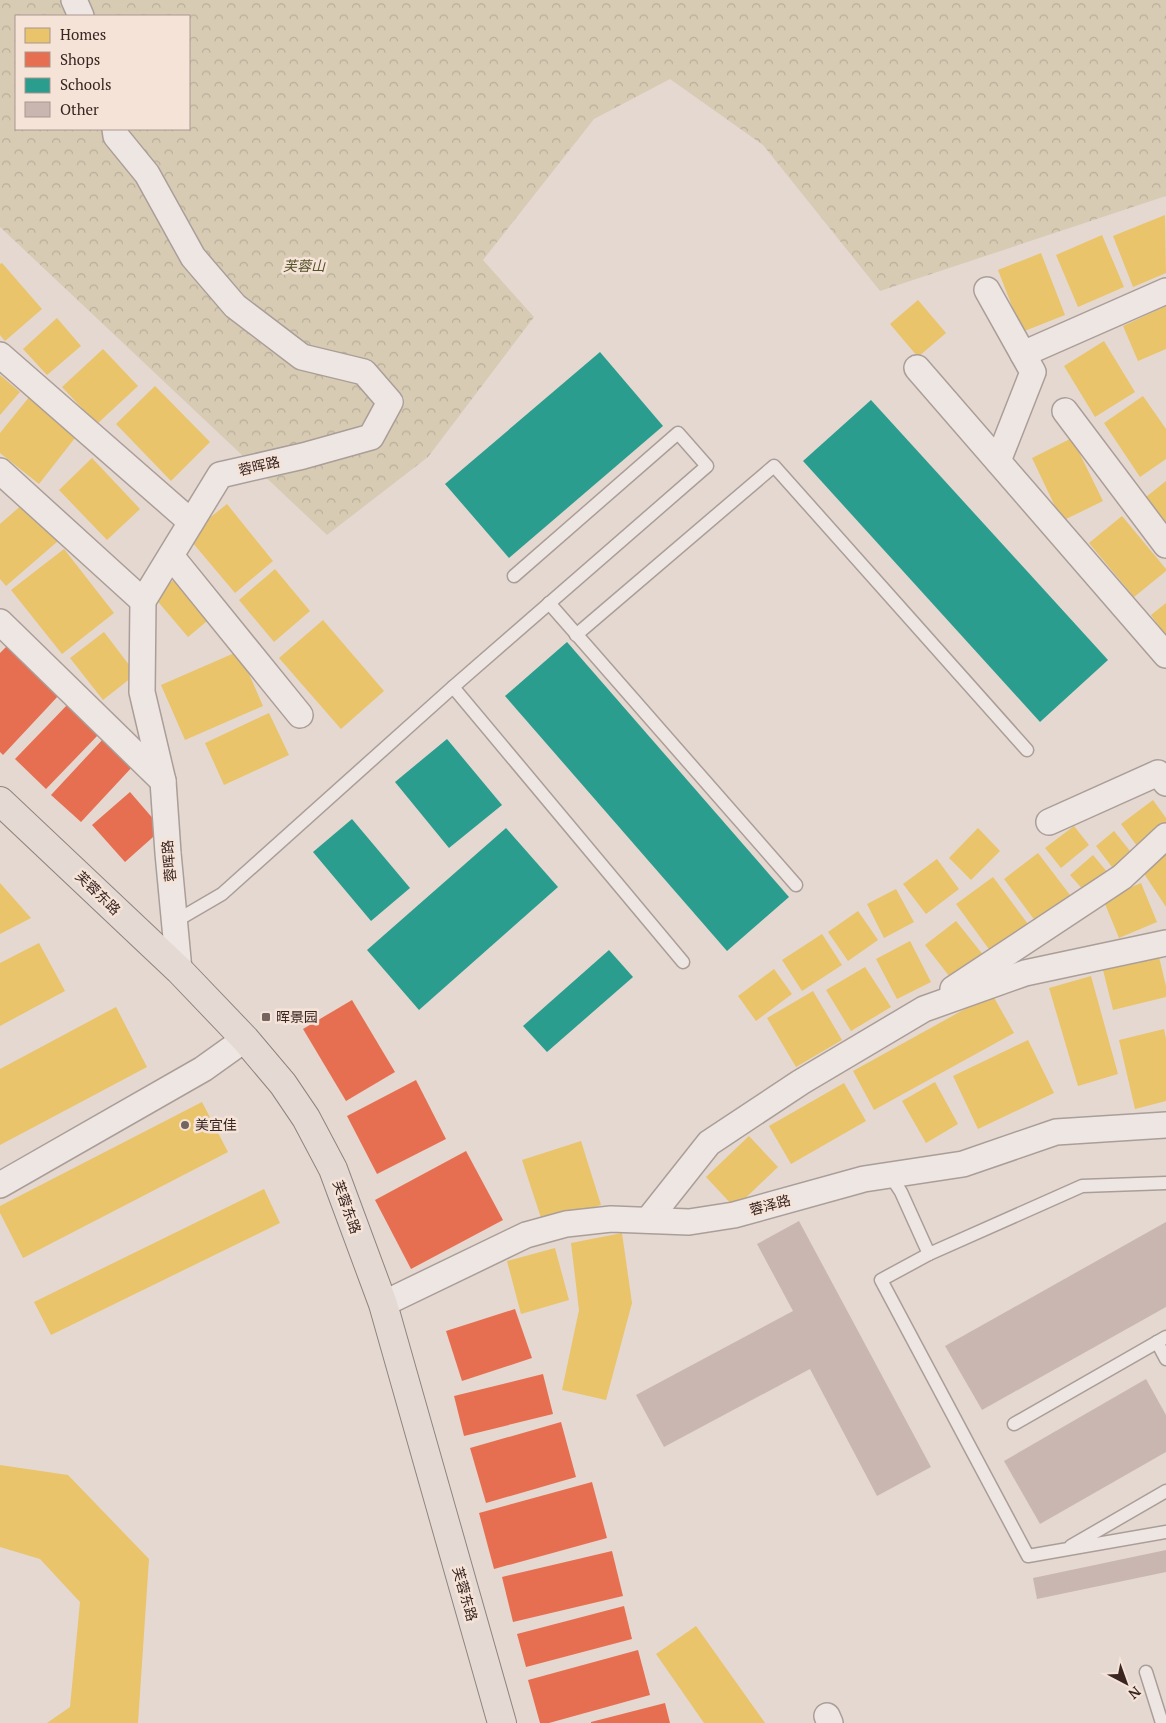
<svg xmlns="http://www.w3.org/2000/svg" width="1166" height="1723" viewBox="0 0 1166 1723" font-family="'PT Serif','Noto Sans SC',serif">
  <defs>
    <pattern id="forest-crowns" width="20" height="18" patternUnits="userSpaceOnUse" patternTransform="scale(1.25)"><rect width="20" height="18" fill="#d7cbb3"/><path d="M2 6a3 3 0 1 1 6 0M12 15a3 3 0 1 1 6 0" fill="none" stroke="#b9ae9a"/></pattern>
  </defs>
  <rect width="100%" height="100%" fill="#e5d8d0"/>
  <path fill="url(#forest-crowns)" fill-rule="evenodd" d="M0,0H1166V196L880,291L763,145L670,79L594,119L483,260L534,317L428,457L327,535L0,227ZM16,16H189V129H16Z"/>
  <g fill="#e9c46a">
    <polygon points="1165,215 1166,273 1133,287 1113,236"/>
    <polygon points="1102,235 1124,287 1078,307 1056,255"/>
    <polygon points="1041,253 1065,315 1022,332 998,270"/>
    <polygon points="2,263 42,309 5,341 0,335 0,264"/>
    <polygon points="918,300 946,333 918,357 890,324"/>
    <polygon points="1166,306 1166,349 1138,361 1123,326"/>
    <polygon points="57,318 81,346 47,375 23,349"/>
    <polygon points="1104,341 1135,392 1095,417 1064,366"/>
    <polygon points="103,349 138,386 97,424 62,387"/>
    <polygon points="0,375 20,392 0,415"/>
    <polygon points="155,386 210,442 171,481 116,424"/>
    <polygon points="30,396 78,434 39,484 0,453 0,433"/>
    <polygon points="1143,396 1166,429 1166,459 1140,477 1104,423"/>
    <polygon points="1072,438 1103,501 1062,521 1032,458"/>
    <polygon points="92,458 140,509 107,540 59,490"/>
    <polygon points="1166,481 1166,522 1146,497"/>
    <polygon points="24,503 58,541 6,586 0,579 0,524"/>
    <polygon points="227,504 273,561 235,593 187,536"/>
    <polygon points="1122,516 1166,569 1166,571 1134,597 1089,543"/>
    <polygon points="64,549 114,613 62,654 11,590"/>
    <polygon points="275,569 310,611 274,642 239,600"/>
    <polygon points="177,577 212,617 188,637 154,597"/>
    <polygon points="1166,603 1166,636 1151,615"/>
    <polygon points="323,620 384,691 341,729 279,658"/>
    <polygon points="104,632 136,674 103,700 70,658"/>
    <polygon points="239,651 263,706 185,740 161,685"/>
    <polygon points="269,713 289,755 224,785 205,743"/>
    <polygon points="1153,800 1166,818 1166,824 1137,846 1121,824"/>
    <polygon points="1074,826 1089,845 1061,868 1045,848"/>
    <polygon points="978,828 1000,851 971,880 949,858"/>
    <polygon points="1114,831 1134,856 1115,871 1096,846"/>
    <polygon points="1166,852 1166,907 1141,869"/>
    <polygon points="1038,853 1070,895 1036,922 1004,879"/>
    <polygon points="1093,855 1108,873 1085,892 1070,875"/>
    <polygon points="937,859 959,889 926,914 903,884"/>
    <polygon points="993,877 1028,924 991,952 956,904"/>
    <polygon points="0,883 31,918 0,934"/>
    <polygon points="1141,883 1157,922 1119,938 1103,899"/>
    <polygon points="896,889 914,922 884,938 867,904"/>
    <polygon points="858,911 878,940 848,961 828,932"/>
    <polygon points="956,921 984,956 953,981 925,945"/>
    <polygon points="822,934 842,965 802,991 782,960"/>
    <polygon points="910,941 931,982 897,999 876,959"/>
    <polygon points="39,943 65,991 0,1026 0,963"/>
    <polygon points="1159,957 1166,986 1166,997 1113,1010 1103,970"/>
    <polygon points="865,967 891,1007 851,1031 826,990"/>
    <polygon points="774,969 792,994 756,1021 738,996"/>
    <polygon points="1091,976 1118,1074 1078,1086 1049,988"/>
    <polygon points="813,991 842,1040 796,1067 767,1018"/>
    <polygon points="992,994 1014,1033 874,1110 853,1071"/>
    <polygon points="116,1007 147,1067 0,1145 0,1069"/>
    <polygon points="1164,1029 1166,1039 1166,1101 1135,1109 1119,1040"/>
    <polygon points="1028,1040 1054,1093 978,1129 953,1076"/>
    <polygon points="935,1082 958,1124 926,1143 902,1101"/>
    <polygon points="844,1083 866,1121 791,1164 769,1126"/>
    <polygon points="202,1102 228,1152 23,1258 0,1213 0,1206"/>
    <polygon points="749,1136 778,1167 735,1208 706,1177"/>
    <polygon points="581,1141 601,1205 543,1224 522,1160"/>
    <polygon points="264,1189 280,1223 51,1335 34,1302"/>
    <polygon points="622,1233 632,1303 606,1400 562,1390 579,1310 571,1243"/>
    <polygon points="555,1248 569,1300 521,1314 507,1261"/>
    <polygon points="0,1465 68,1475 149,1559 138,1723 47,1723 70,1707 80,1602 40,1559 0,1547"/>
    <polygon points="696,1626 765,1723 704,1723 656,1654"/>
  </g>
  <g fill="#e76f51">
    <polygon points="7,646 60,694 3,755 0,752 0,653"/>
    <polygon points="69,703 100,733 46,789 15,759"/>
    <polygon points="104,738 134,765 81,822 51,795"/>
    <polygon points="130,792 162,829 125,862 92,825"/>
    <polygon points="352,1000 395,1072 346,1101 303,1029"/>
    <polygon points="416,1080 446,1139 377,1174 347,1116"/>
    <polygon points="466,1151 503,1220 411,1269 375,1200"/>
    <polygon points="515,1309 532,1358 462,1381 446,1331"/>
    <polygon points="543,1374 553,1414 464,1436 454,1396"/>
    <polygon points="561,1422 576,1477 486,1503 470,1448"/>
    <polygon points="592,1482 607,1538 494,1569 479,1513"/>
    <polygon points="612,1551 623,1596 513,1622 502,1577"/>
    <polygon points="624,1606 632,1639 526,1667 517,1634"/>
    <polygon points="638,1650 650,1695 549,1723 540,1723 528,1680"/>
    <polygon points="665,1703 670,1723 591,1723 591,1722"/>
  </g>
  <g fill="#2a9d8f">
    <polygon points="600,352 663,426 509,558 445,484"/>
    <polygon points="871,400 1108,660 1040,722 803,461"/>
    <polygon points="567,642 789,897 727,951 505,696"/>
    <polygon points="447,739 502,805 449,848 395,782"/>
    <polygon points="352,819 410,888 371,921 313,852"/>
    <polygon points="506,828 558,887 419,1010 367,950"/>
    <polygon points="609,950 633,977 547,1052 523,1026"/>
  </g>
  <g fill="#c9b6b1">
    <polygon points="799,1221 931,1467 877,1496 810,1369 664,1447 636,1395 793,1311 757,1244"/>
    <polygon points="1166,1222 1166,1307 982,1410 945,1346"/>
    <polygon points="1146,1379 1166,1415 1166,1452 1040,1524 1004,1461"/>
    <polygon points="1166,1550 1166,1572 1037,1599 1033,1578"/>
  </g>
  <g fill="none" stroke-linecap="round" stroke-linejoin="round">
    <defs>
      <g id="service">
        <polyline points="549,603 796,885"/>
        <polyline points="576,635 774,466 1027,750"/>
        <polyline points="453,687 683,962"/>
        <polyline points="174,922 222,894 453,687 707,466 678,433 514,576"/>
        <polyline points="890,1175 901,1192 929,1254"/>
        <polyline points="1166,1183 1082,1186 929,1254 881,1280 1028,1556 1166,1532"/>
        <polyline points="1157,1342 1166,1359"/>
        <polyline points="1014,1424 1166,1337"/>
        <polyline points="1071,1546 1166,1491"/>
        <polyline points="1146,1672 1162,1723"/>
      </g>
      <g id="minor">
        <polyline points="74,0 81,16"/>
        <polyline points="115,129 116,136 147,174 193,257 235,306 302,357 364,372 390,402 371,437 303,456 220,475 143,601 142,692 163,781 168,853 179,970"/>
        <polyline points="987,290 1033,372 998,461"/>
        <polyline points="1023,354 1166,291"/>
        <polyline points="0,355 191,522"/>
        <polyline points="917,368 1166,655"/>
        <polyline points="1065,411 1166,545"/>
        <polyline points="0,471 143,601"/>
        <polyline points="171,556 300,715"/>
        <polyline points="0,622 163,781"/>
        <polyline points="1049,822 1158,773 1166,783"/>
        <polyline points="953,989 1122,877 1166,836"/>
        <polyline points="0,1185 203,1069 245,1039"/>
        <polyline points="648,1220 709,1143 801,1082 924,1009 1025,973 1166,943"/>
        <polyline points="383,1304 526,1235 566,1224 611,1219 689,1222 734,1215 864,1179 963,1164 1056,1132 1166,1125"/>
        <polyline points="827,1716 830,1723"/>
      </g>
      <polyline id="primary" points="0,801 179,970 245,1039 283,1084 306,1118 333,1169 383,1304 502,1723"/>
    </defs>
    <use href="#service" stroke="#ab9e99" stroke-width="15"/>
    <use href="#minor" stroke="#ab9e99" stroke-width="28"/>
    <use href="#primary" stroke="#908480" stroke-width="30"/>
    <use href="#service" stroke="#eee6e2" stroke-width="12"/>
    <use href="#minor" stroke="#eee6e2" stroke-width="25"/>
    <use href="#primary" stroke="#e5dad3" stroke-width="28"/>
  </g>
  <g fill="#76645e" stroke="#f5e3d8" stroke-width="2">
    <rect x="261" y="1012" width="10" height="10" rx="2.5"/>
    <circle cx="185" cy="1125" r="5"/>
  </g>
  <g text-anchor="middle" stroke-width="5" stroke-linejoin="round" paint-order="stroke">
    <g font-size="14" font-style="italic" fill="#555228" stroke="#f5e3d8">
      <text x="304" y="271">芙蓉山</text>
    </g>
    <g font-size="14" fill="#3a2521" stroke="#f5e3d8">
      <text transform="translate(259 466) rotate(-13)" y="5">蓉晖路</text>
      <text transform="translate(169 861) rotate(-95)" y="5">蓉晖路</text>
      <text transform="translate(98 893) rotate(44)" y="5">芙蓉东路</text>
      <text transform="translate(770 1205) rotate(-15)" y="5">蓉泽路</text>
      <text transform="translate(347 1207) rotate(70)" y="5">芙蓉东路</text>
      <text transform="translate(465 1594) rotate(74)" y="5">芙蓉东路</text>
    </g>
    <g font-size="14" fill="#3a2521" stroke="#f5e3d8" text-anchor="start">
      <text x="276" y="1022">晖景园</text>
      <text x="195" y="1130">美宜佳</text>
    </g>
  </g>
  <rect x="15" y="15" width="175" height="115" fill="#f5e3d8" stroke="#aa978f"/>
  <rect x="25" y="28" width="25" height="15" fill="#e9c46a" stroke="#aa978f"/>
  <text x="60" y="40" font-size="15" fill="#3a2521">Homes</text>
  <rect x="25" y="52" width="25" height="15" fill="#e76f51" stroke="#aa978f"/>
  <text x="60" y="65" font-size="15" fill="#3a2521">Shops</text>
  <rect x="25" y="78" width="25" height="15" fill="#2a9d8f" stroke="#aa978f"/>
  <text x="60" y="90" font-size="15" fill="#3a2521">Schools</text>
  <rect x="25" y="102" width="25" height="15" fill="#c9b6b1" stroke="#aa978f"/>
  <text x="60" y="115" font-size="15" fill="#3a2521">Other</text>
  <g transform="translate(1126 1683) rotate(139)" stroke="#f5e3d8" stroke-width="4" paint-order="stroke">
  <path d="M0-4L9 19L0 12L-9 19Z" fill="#3a2521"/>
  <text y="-8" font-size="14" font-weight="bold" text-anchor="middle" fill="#3a2521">N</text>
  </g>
</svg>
